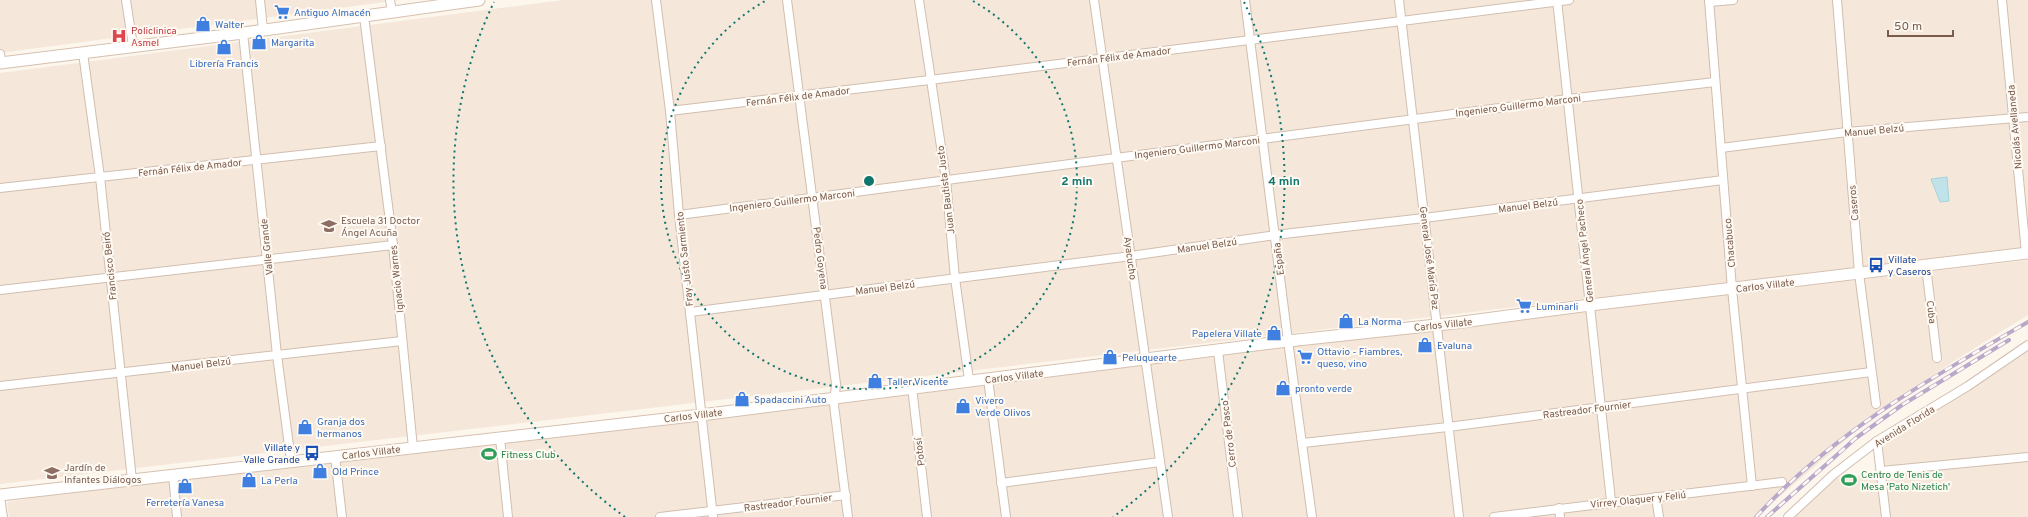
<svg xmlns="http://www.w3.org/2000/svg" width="2028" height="517" viewBox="0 0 2028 517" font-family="Overpass,sans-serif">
  <rect width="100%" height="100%" fill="#fdf6ec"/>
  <g fill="#f5e8da">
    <polygon points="0,0 400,0 0,53"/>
    <polygon points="563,0 2028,0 2028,243 2026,253 1884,264 0,484 0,73"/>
    <polygon points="2028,260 2028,315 1954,361 1870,419 1756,517 513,517 504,442 1142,363"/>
    <polygon points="2028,349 2028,517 1794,517 1834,478 1885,474 1882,443"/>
    <polygon points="500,438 508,517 9,517 7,502 132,480"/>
  </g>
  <polygon fill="#bfe3e8" stroke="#a5d3da" points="1947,177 1949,201 1940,202 1931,179"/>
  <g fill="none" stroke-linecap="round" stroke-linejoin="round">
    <defs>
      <g id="street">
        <polyline points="126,0 133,46"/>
        <polyline points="260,0 263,30"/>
        <polyline points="390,0 392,12"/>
        <polyline points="656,0 670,111 679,215 713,517"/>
        <polyline points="787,0 836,384 834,405 848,517"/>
        <polyline points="919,0 946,180 955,278 969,380"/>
        <polyline points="1094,0 1168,517"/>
        <polyline points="1245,0 1288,341 1312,517"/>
        <polyline points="1399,0 1459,517"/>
        <polyline points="1557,0 1611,501"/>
        <polyline points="1709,0 1732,289 1752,486"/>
        <polyline points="1837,0 1859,273 1876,404"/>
        <polyline points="2002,0 2026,253"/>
        <polyline points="1709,2 1733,0"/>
        <polyline points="364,16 393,245 413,448"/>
        <polyline points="243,33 277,355 291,461"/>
        <polyline points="83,53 100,177 132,480"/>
        <polyline points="0,54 2,63"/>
        <polyline points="670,111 930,80 1569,0"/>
        <polyline points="1721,148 1847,132 2028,117"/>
        <polyline points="0,188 381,146"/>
        <polyline points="679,215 1568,99 1715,82"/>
        <polyline points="1926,266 1937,358"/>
        <polyline points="0,290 393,245"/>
        <polyline points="690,312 1131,256 1275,235 1424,218 1723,180"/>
        <polyline points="1218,351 1238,517"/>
        <polyline points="988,379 1006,517"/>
        <polyline points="0,386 402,341"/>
        <polyline points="912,387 927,517"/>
        <polyline points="500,438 508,517"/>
        <polyline points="1877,441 1886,517"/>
        <polyline points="1303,443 1448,427 1871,372"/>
        <polyline points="335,456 342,517"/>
        <polyline points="1881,471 2028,457"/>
        <polyline points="173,475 177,517"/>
        <polyline points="1001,483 1160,462"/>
        <polyline points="0,497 3,517"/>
        <polyline points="1656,497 1659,517"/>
        <polyline points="1559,508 1560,517"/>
        <polyline points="660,517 846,495"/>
        <polyline points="1494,517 1782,482"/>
        <polyline points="1788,517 1834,474 1877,441 1968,386 2028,345"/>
      </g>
      <g id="secondary">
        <polyline points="0,63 243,33 479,0"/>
        <polyline points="0,495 701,415 1288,341 1455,323 1590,305 2028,253"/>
      </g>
    </defs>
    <use href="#street" stroke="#d1beb0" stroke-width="10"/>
    <use href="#secondary" stroke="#d6c0b0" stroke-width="13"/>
    <use href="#street" stroke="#fff" stroke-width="8"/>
    <use href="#secondary" stroke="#fff" stroke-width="11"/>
    <defs>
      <g id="rail">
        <path d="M1756,517C1832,433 1931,378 2028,322"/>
        <polyline points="1767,517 1856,438 1902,405 2009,340"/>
      </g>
    </defs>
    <use href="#rail" stroke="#b9a8c9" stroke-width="4"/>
    <use href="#rail" stroke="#fffaf3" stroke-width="2.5" stroke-dasharray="8" stroke-linecap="butt"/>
  </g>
  <g fill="none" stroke="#0f766e" stroke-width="2" stroke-dasharray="2 4">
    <path d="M973 1A208 208 0 1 1 765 1"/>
    <path d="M625 517A415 415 0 0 1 494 2M1244 2A415 415 0 0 1 1113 517"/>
  </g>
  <defs>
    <symbol id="supermarket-bare" viewBox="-9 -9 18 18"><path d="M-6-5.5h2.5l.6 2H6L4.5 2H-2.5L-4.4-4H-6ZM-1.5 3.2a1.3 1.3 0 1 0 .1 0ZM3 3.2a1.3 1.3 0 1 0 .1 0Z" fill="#3f7fe0" stroke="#fffaf3" stroke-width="2.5" paint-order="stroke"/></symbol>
    <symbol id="shop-bare" viewBox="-9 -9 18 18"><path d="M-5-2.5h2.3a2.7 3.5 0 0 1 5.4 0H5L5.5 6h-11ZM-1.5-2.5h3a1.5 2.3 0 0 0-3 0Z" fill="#3f7fe0" stroke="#fffaf3" stroke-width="2.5" paint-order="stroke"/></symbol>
    <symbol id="hospital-bare" viewBox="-9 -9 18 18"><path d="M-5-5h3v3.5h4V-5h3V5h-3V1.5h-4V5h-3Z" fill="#e0444e" stroke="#fffaf3" stroke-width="2.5" paint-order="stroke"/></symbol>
    <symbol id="school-bare" viewBox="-9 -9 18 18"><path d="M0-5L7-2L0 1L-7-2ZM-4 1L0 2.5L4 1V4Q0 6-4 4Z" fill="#8d6e63" stroke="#fffaf3" stroke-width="2.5" paint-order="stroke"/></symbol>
    <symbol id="bus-bare" viewBox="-9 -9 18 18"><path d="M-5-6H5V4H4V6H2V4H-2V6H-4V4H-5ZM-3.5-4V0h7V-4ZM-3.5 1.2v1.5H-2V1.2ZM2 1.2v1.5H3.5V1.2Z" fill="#1a4fb4" stroke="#fffaf3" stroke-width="2.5" paint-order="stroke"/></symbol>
    <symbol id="stadium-bare" viewBox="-9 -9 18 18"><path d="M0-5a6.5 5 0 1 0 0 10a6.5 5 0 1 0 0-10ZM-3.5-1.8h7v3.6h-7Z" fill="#2e9e5b" stroke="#fffaf3" stroke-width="2.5" paint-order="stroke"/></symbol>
  </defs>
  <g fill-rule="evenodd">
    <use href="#supermarket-bare" x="271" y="1" width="22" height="22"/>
    <use href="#shop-bare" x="192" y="13" width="22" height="22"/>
    <use href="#hospital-bare" x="108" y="25" width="22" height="22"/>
    <use href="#shop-bare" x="248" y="31" width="22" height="22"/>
    <use href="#shop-bare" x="213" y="36" width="22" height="22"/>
    <use href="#school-bare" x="318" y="215" width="22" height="22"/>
    <use href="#bus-bare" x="1865" y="254" width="22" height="22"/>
    <use href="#supermarket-bare" x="1513" y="295" width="22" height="22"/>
    <use href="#shop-bare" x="1335" y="310" width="22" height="22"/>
    <use href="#shop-bare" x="1263" y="322" width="22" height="22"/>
    <use href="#shop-bare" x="1414" y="334" width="22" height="22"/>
    <use href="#shop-bare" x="1099" y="346" width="22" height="22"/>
    <use href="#supermarket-bare" x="1294" y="346" width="22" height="22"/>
    <use href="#shop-bare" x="864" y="370" width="22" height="22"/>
    <use href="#shop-bare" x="1272" y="377" width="22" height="22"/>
    <use href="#shop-bare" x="731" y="388" width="22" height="22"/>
    <use href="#shop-bare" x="952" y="395" width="22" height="22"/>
    <use href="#shop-bare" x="294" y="416" width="22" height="22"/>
    <use href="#bus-bare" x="301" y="442" width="22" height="22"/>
    <use href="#stadium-bare" x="478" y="443" width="22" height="22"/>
    <use href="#shop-bare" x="309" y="460" width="22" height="22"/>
    <use href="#school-bare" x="41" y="462" width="22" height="22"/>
    <use href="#shop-bare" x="238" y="469" width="22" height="22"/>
    <use href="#stadium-bare" x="1838" y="469" width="22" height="22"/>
    <use href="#shop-bare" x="174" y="475" width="22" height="22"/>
  </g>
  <g text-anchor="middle" stroke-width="4" stroke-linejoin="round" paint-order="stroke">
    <g font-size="10" fill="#366cbe" stroke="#fffaf3" text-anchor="start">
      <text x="294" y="16">Antiguo Almacén</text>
      <text x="215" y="28">Walter</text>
      <text x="271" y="46">Margarita</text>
      <text x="224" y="67" text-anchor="middle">Librería Francis</text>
      <text x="1536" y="310">Luminarli</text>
      <text x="1358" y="325">La Norma</text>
      <text x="1262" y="337" text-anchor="end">Papelera Villate</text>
      <text x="1437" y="349">Evaluna</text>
      <text x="1317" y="355">Ottavio - Fiambres,<tspan x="1317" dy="12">queso, vino</tspan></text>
      <text x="1122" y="361">Peluquearte</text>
      <text x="887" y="385">Taller Vicente</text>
      <text x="1295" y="392">pronto verde</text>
      <text x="754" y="403">Spadaccini Auto</text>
      <text x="975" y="404">Vivero<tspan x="975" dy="12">Verde Olivos</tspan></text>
      <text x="317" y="425">Granja dos<tspan x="317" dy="12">hermanos</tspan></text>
      <text x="332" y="475">Old Prince</text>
      <text x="261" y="484">La Perla</text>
      <text x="185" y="506" text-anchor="middle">Ferretería Vanesa</text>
    </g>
    <g font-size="10" fill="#be3a42" stroke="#fffaf3" text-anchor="start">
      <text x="131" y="34">Policlinica<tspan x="131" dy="12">Asmel</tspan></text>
    </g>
    <g font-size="10" fill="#7a5c4d" stroke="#fffaf3">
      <text transform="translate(1119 56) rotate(-7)" y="4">Fernán Félix de Amador</text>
      <text transform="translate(798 96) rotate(-7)" y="4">Fernán Félix de Amador</text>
      <text transform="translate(1518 105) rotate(-7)" y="4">Ingeniero Guillermo Marconi</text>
      <text transform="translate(2014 127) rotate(-95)" y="4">Nicolás Avellaneda</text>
      <text transform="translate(1874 130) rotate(-5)" y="4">Manuel Belzú</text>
      <text transform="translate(1197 147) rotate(-7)" y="4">Ingeniero Guillermo Marconi</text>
      <text transform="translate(190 167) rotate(-6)" y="4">Fernán Félix de Amador</text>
      <text transform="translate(945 190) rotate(-97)" y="4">Juan Bautista Justo</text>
      <text transform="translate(792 200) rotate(-7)" y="4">Ingeniero Guillermo Marconi</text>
      <text transform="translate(1853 203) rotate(-95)" y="4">Caseros</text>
      <text transform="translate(1528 205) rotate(-7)" y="4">Manuel Belzú</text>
      <text transform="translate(1729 243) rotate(-95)" y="4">Chacabuco</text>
      <text transform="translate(1207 245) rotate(-8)" y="4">Manuel Belzú</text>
      <text transform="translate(266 247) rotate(-96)" y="4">Valle Grande</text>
      <text transform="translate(1584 251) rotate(-96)" y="4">General Ángel Pacheco</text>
      <text transform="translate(821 258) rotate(83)" y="4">Pedro Goyena</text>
      <text transform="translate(1131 258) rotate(82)" y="4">Ayacucho</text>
      <text transform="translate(1430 258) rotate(83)" y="4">General José María Paz</text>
      <text transform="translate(684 259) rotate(-96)" y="4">Fray Justo Sarmiento</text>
      <text transform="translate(1278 259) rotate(-97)" y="4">España</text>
      <text transform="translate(109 266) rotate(-96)" y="4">Francisco Beiró</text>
      <text transform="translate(396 279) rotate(-96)" y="4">Ignacio Warnes</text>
      <text transform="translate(1765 285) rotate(-7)" y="4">Carlos Villate</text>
      <text transform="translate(885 287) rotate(-7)" y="4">Manuel Belzú</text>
      <text transform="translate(1932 312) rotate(83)" y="4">Cuba</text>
      <text transform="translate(1443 324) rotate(-6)" y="4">Carlos Villate</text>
      <text transform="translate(201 364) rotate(-7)" y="4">Manuel Belzú</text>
      <text transform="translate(1014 376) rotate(-7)" y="4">Carlos Villate</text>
      <text transform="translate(1587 409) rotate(-7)" y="4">Rastreador Fournier</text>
      <text transform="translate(693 415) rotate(-7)" y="4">Carlos Villate</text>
      <text transform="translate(1904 426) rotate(-32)" y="4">Avenida Florida</text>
      <text transform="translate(1228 434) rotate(-97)" y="4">Cerro de Pasco</text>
      <text transform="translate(371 452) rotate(-7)" y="4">Carlos Villate</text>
      <text transform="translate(919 452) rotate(-97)" y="4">Potosí</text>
      <text transform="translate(1638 499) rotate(-6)" y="4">Virrey Olaguer y Feliú</text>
      <text transform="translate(788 502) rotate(-7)" y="4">Rastreador Fournier</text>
    </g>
    <g font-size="10" fill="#785e54" stroke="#fffaf3" text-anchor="start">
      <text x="341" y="224">Escuela 31 Doctor<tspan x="341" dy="12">Ángel Acuña</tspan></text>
      <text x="64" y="471">Jardín de<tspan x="64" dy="12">Infantes Diálogos</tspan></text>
    </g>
    <g font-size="10" fill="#164399" stroke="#fffaf3" text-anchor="start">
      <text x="1888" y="263">Villate<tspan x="1888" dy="12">y Caseros</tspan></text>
      <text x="300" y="451" text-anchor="end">Villate y<tspan x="300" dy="12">Valle Grande</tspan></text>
    </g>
    <g font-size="10" fill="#27864d" stroke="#fffaf3" text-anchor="start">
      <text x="501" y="458">Fitness Club</text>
      <text x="1861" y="478">Centro de Tenis de<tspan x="1861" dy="12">Mesa 'Pato Nizetich'</tspan></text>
    </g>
  </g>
  <circle cx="869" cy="181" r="6" fill="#0f766e" stroke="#fffaf3" stroke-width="2"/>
  <g font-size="12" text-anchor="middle" font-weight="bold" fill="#0f766e" stroke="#fffaf3" stroke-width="4" stroke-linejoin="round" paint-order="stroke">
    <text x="1077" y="185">2 min</text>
    <text x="1284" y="185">4 min</text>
  </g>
  <path d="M1888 30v6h65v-6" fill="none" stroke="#7a5c4d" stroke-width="2"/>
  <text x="1894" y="30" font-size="12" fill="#7a5c4d" stroke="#fffaf3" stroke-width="3" paint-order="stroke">50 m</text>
</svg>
